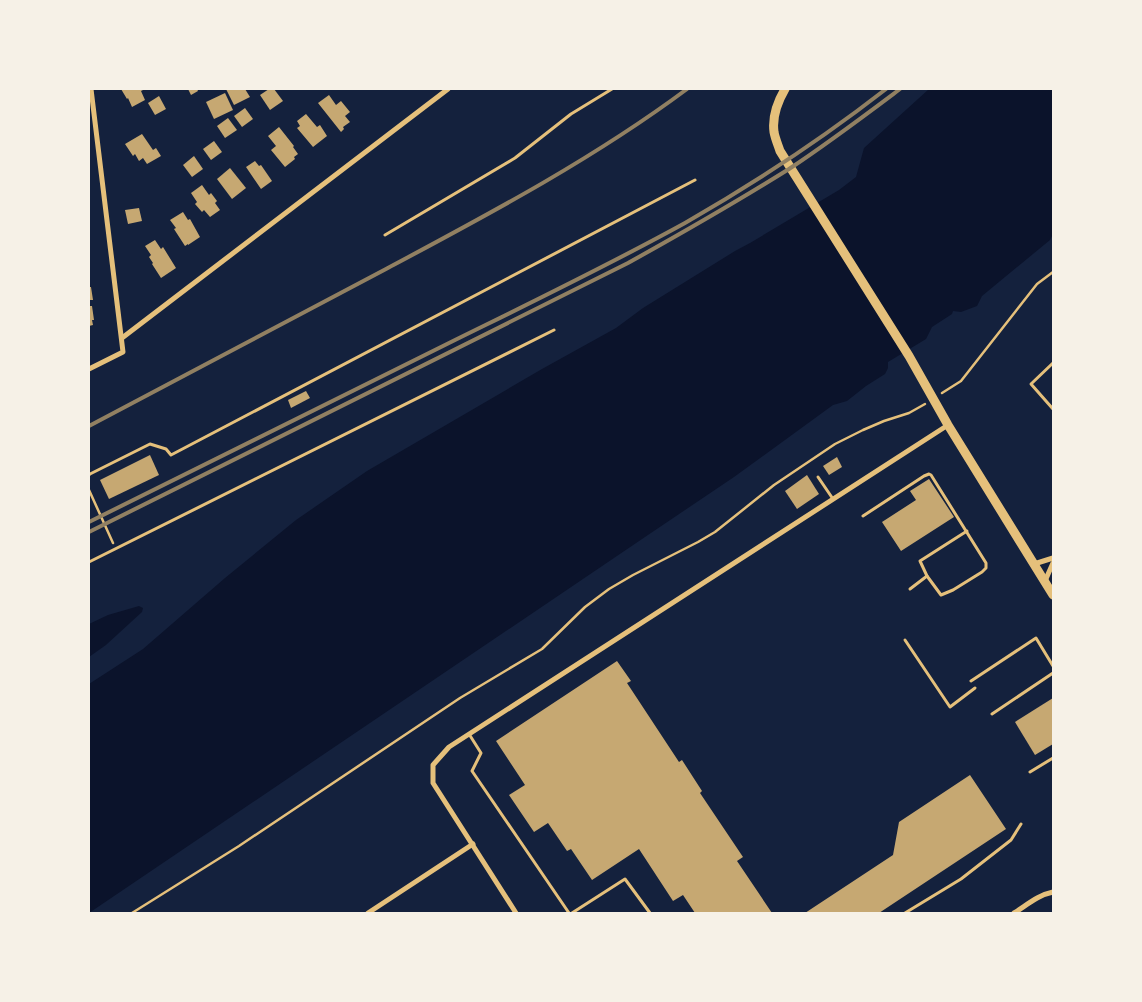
<svg xmlns="http://www.w3.org/2000/svg" width="1142" height="1002" viewBox="0 0 1142 1002" font-family="Inter,sans-serif">
  <rect width="100%" height="100%" fill="#14213d"/>
  <g fill="#0b132b">
    <polygon points="929,89 1053,89 1053,234 1050,240 982,296 977,306 961,312 953,311 952,314 932,327 926,339 888,362 888,368 885,374 866,386 847,401 833,405 734,477 645,537 89,913 89,684 143,649 225,578 296,520 367,471 542,369 616,328 643,308 735,251 750,243 839,190 856,177 864,148"/>
    <polygon points="139,606 143,608 142,612 106,645 89,657 89,624 108,615"/>
  </g>
  <g fill="#c6a872">
    <polygon points="121,89 145,89 141,91 145,100 132,107 128,98 127,99"/>
    <polygon points="188,89 197,89 198,91 191,95"/>
    <polygon points="226,89 245,89 250,97 234,105"/>
    <polygon points="269,89 274,89 283,101 270,110 260,95"/>
    <polygon points="225,93 233,110 214,119 206,102"/>
    <polygon points="329,95 336,105 341,101 350,112 345,116 350,122 343,127 344,129 341,132 318,103"/>
    <polygon points="159,96 166,109 155,115 148,103"/>
    <polygon points="245,108 253,119 242,127 234,116"/>
    <polygon points="306,114 317,127 320,125 327,136 313,147 297,128 300,126 297,121"/>
    <polygon points="228,118 237,130 225,138 217,126"/>
    <polygon points="279,127 294,146 293,147 298,154 294,157 295,159 285,167 271,150 276,146 268,136"/>
    <polygon points="142,134 153,150 156,148 161,156 147,164 143,158 139,161 135,154 133,156 125,144"/>
    <polygon points="214,141 222,152 211,160 203,149"/>
    <polygon points="194,156 203,169 192,177 183,165"/>
    <polygon points="255,161 259,166 261,165 272,181 261,189 246,167"/>
    <polygon points="230,168 246,188 232,199 217,179"/>
    <polygon points="202,185 209,195 211,193 217,201 215,203 220,210 210,217 204,210 202,212 195,204 197,202 191,193"/>
    <polygon points="139,208 142,221 128,224 125,210"/>
    <polygon points="183,212 188,220 190,219 200,237 188,245 188,244 185,246 174,229 176,228 170,220"/>
    <polygon points="155,240 161,249 163,247 176,268 161,278 152,264 153,263 149,257 151,255 145,246"/>
    <polygon points="89,287 91,287 93,300 89,300"/>
    <polygon points="89,306 92,306 94,320 92,320 93,325 89,326"/>
    <polygon points="306,391 310,398 291,408 288,400"/>
    <polygon points="150,455 159,475 109,499 100,480"/>
    <polygon points="837,457 842,467 829,475 823,466"/>
    <polygon points="807,475 819,494 797,509 785,491"/>
    <polygon points="929,479 954,517 901,551 882,522 916,500 910,491"/>
    <polygon points="617,661 631,681 627,683 679,762 682,760 702,791 700,793 743,857 737,861 772,913 695,913 683,895 673,901 639,849 592,880 571,849 567,851 548,823 534,832 509,795 525,785 496,741"/>
    <polygon points="1053,698 1053,744 1035,755 1015,722"/>
    <polygon points="970,775 1006,829 879,913 805,913 893,855 899,822"/>
  </g>
  <g fill="none" stroke-linecap="round" stroke-linejoin="round">
    <g stroke="#e5c07b" stroke-width="2.5">
      <polyline points="942,393 961,381 1037,284 1053,272"/>
      <polyline points="89,490 113,543"/>
      <polyline points="132,913 239,846 460,698 542,649 585,607 609,589 633,575 698,542 715,532 774,485 835,444 863,430 884,421 909,413 925,404"/>
    </g>
    <g stroke="#e5c07b" stroke-width="3">
      <polyline points="385,235 515,158 571,114 612,89"/>
      <polyline points="1053,363 1031,384 1053,409"/>
      <polyline points="89,475 90,474 150,444 166,449 171,455 695,180"/>
      <polyline points="818,477 833,499"/>
      <polyline points="863,516 924,476 929,474 931,475 986,563 986,568 982,572 953,590 941,595 927,576"/>
      <polyline points="89,562 554,330"/>
      <polyline points="910,589 927,576 920,561 967,531"/>
      <polyline points="905,640 950,707 975,688"/>
      <polyline points="971,681 1036,638 1053,666"/>
      <polyline points="992,714 1053,673"/>
      <polyline points="469,734 481,753 472,771 569,913"/>
      <polyline points="1030,772 1053,758"/>
      <polyline points="572,913 625,879 650,913"/>
      <polyline points="905,913 961,879 1011,840 1021,824"/>
    </g>
    <g stroke="#e5c07b" stroke-width="5">
      <polyline points="122,338 448,89"/>
      <polyline points="89,369 123,352 91,89"/>
      <polyline points="1034,564 1053,558"/>
      <polyline points="1045,581 1053,563"/>
      <polyline points="368,913 473,844"/>
      <polyline points="516,913 433,783 433,765 449,747 948,425"/>
      <path d="M1014,913C1027,905 1038,895 1053,892"/>
    </g>
    <path stroke="#e5c07b" stroke-width="9" d="M785,89C778,101 772,117 774,132C775,138 778,145 780,151L909,356L948,425L1053,595"/>
    <g stroke="#918062" stroke-width="4">
      <path d="M89,426C188,374 287,321 386,269C489,214 593,159 687,89"/>
      <path d="M89,522C209,463 329,403 449,343C528,304 607,266 685,223C755,183 823,138 886,89"/>
      <path d="M89,532L628,263C682,233 736,202 789,169C827,144 864,116 900,89"/>
    </g>
  </g>
  <rect width="1142" height="1002" fill="none" stroke="#f6f1e7" stroke-width="180"/>
</svg>
